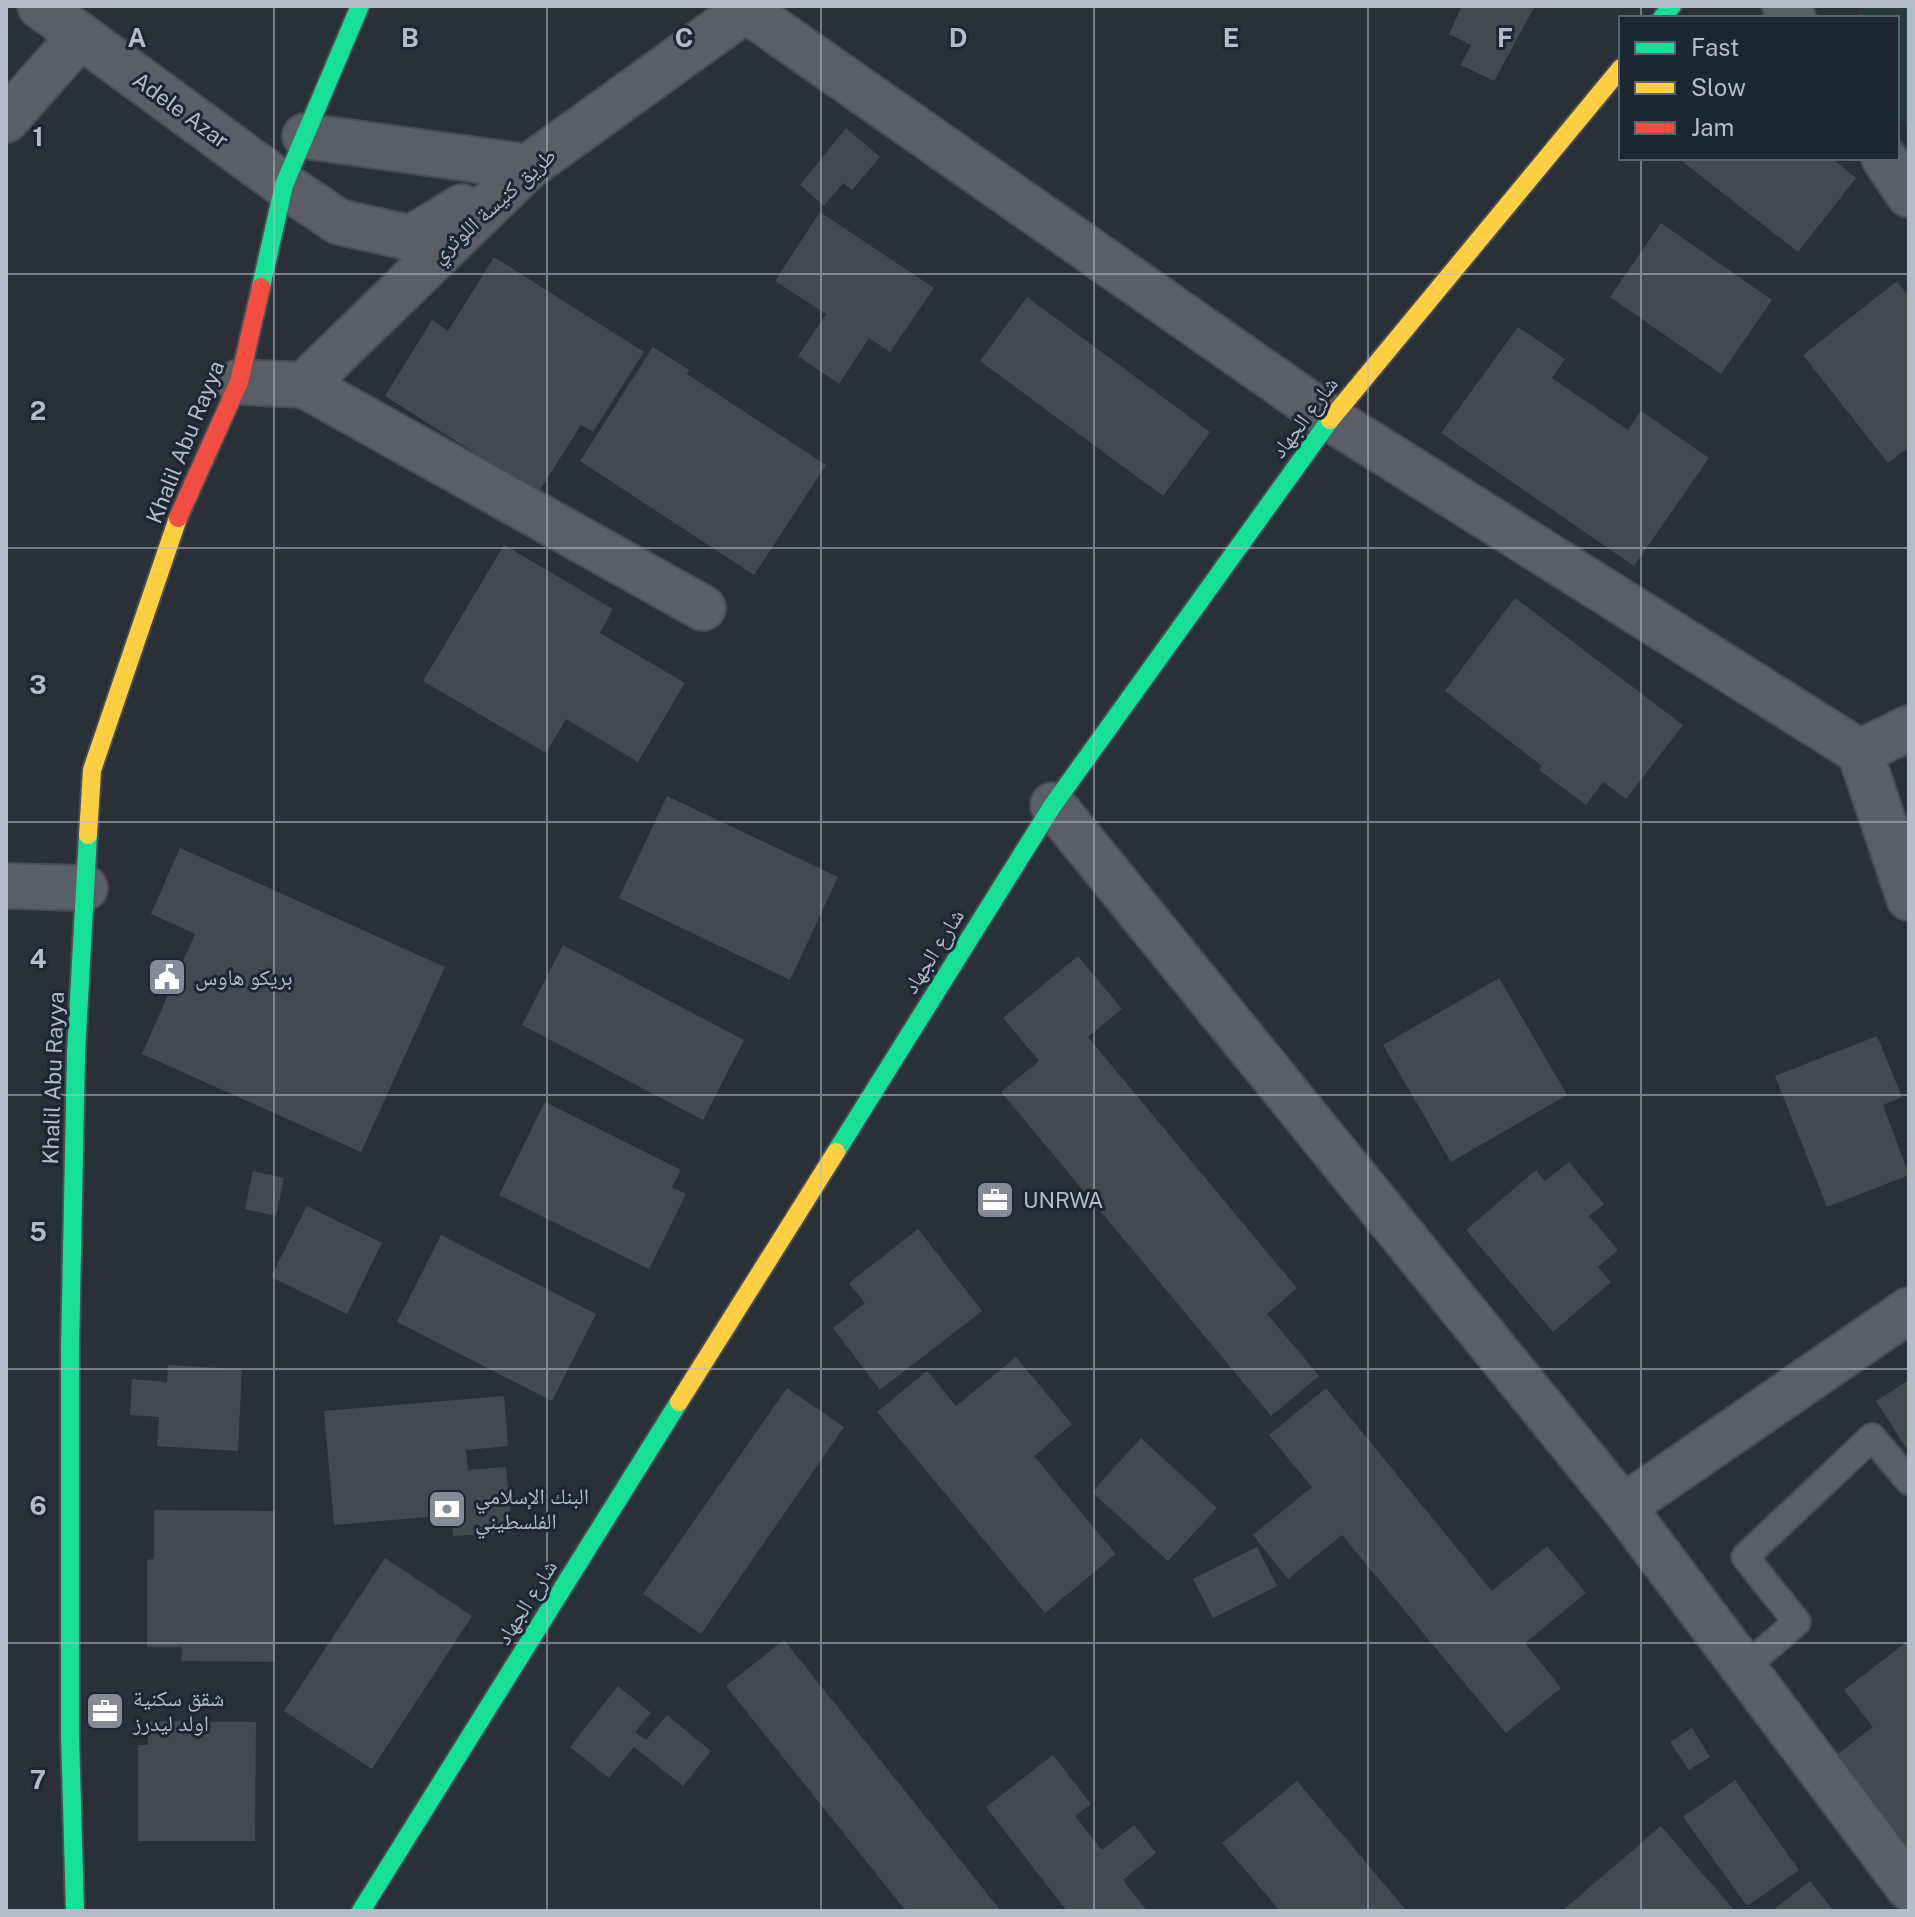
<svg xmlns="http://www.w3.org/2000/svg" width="1915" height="1917" viewBox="0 0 1915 1917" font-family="'Public Sans','Noto Naskh Arabic',sans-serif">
  <rect width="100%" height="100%" fill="#2a3038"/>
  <polygon fill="#273a3e" points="1860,6 1909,6 1909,131 1897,113 1897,18 1857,18"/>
  <g fill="#444950">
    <polygon points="1462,6 1535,6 1494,81 1461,65 1471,45 1449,34"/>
    <polygon points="846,128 880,157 852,190 843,183 824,206 800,185"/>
    <polygon points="1678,158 1831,158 1856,178 1798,252"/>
    <polygon points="820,212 934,288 890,352 869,338 839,384 798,356 826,314 775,281"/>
    <polygon points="1661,223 1772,300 1721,374 1610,297"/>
    <polygon points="494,257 644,352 593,432 581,425 538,493 385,396 432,320 448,331"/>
    <polygon points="1897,281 1909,297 1909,447 1888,463 1803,355"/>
    <polygon points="1027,297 1210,432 1163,496 980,361"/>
    <polygon points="1518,327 1565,359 1552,378 1628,430 1641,411 1709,458 1634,566 1441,433"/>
    <polygon points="653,347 689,370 687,374 826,465 754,575 580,461"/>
    <polygon points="504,545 613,609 600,633 685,683 638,762 566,719 546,753 423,681"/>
    <polygon points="1515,598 1683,725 1626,799 1603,782 1586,805 1539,770 1542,766 1445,691"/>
    <polygon points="667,796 838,877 790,980 619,898"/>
    <polygon points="180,848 445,967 361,1152 142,1054 195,934 151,914"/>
    <polygon points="563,945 744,1040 703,1120 522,1025"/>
    <polygon points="1078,956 1122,1009 1088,1037 1297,1288 1267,1314 1319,1376 1271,1416 1001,1092 1039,1061 1003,1018"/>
    <polygon points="1499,978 1567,1095 1451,1162 1383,1045"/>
    <polygon points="1877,1036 1902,1097 1883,1105 1909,1175 1827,1207 1775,1076"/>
    <polygon points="545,1102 681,1170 672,1187 686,1194 649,1269 499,1195"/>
    <polygon points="1569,1162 1604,1204 1589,1216 1618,1250 1598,1267 1611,1282 1553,1332 1466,1230 1536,1170 1545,1181"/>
    <polygon points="253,1171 284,1178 276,1216 245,1209"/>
    <polygon points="307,1206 382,1243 347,1314 271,1277"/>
    <polygon points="918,1229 982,1311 880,1390 833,1328 865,1303 849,1283"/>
    <polygon points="441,1235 596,1314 552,1401 397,1322"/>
    <polygon points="1016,1357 1072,1424 1034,1456 1116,1554 1045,1613 877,1412 927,1371 956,1406"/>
    <polygon points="168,1365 242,1369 238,1451 157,1446 159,1417 130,1415 132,1379 167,1382"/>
    <polygon points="1909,1380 1909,1452 1876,1401"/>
    <polygon points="787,1388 844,1427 701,1634 643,1594"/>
    <polygon points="1326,1388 1492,1591 1547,1546 1586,1593 1525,1643 1561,1688 1506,1733 1342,1535 1288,1579 1253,1535 1312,1487 1269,1435"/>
    <polygon points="504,1396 508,1446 466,1450 468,1470 506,1467 512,1532 453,1536 451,1515 334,1525 324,1411"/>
    <polygon points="1141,1438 1217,1508 1168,1561 1092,1492"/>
    <polygon points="154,1510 275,1511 275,1662 181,1661 182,1647 147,1647 147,1560 154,1559"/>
    <polygon points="1257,1547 1277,1586 1213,1618 1193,1579"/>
    <polygon points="385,1558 472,1616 372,1769 284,1711"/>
    <polygon points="784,1640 1001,1911 906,1911 726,1686"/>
    <polygon points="1909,1640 1909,1852 1835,1756 1873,1727 1844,1690"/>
    <polygon points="618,1686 651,1713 635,1732 646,1740 667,1715 711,1751 683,1786 634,1747 609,1778 570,1747"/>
    <polygon points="147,1721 256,1722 255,1841 138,1841 138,1745 148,1745"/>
    <polygon points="1692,1728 1710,1757 1689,1770 1670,1742"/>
    <polygon points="1053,1755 1091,1804 1075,1816 1102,1850 1134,1825 1156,1853 1123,1880 1147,1911 1067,1911 986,1807"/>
    <polygon points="1735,1780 1799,1870 1747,1906 1683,1817"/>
    <polygon points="1297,1781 1407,1911 1280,1911 1222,1843"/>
    <polygon points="1661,1826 1735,1911 1562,1911"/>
    <polygon points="1810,1881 1834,1911 1772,1911"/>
  </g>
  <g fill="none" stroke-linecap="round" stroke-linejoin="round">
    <defs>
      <polyline id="lane" points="1744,1668 1797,1622 1745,1557 1872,1437 1909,1481"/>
      <g id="street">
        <polyline points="40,6 284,185 339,222 411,238 462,207"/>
        <polyline points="1785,6 1793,18"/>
        <polyline points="746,10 1331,419 1860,752 1909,898"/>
        <polyline points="6,120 80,36"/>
        <polyline points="305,136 528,167"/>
        <polyline points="1884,158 1909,195"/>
        <polyline points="239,382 304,385 528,167 751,6"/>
        <polyline points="304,385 703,608"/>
        <polyline points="1860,752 1909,728"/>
        <polyline points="1053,805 1623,1507 1909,1310"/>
        <polyline points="6,886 85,888"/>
        <polyline points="1623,1507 1909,1888"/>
      </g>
      <g id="fast">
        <polyline points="1662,18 1672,6"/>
        <polyline points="261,287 284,185 360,6"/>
        <polyline points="836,1152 1053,805 1330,420"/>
        <polyline points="75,1911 70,1734 70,1351 76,1054 88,835"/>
        <polyline points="361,1911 679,1402"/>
      </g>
      <g id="slow">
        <polyline points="1330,420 1621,68"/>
        <polyline points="88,835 92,770 178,518"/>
        <polyline points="679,1402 836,1152"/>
      </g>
      <polyline id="jam" points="178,518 239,382 261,287"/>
    </defs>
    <use href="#lane" stroke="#484c53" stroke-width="30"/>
    <use href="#street" stroke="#484c53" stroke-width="48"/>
    <use href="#fast" stroke="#484c53" stroke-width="22"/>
    <use href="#slow" stroke="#484c53" stroke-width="22"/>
    <use href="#jam" stroke="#484c53" stroke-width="22"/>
    <use href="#lane" stroke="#5a5e66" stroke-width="26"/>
    <use href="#street" stroke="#5a5e66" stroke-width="44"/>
    <use href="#fast" stroke="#16e098" stroke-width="18"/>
    <use href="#slow" stroke="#ffcf43" stroke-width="18"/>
    <use href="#jam" stroke="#f24e42" stroke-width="18"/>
  </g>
  <path fill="none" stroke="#b4bcc9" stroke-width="2" stroke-opacity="0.55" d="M274,6V1911M547,6V1911M821,6V1911M1094,6V1911M1368,6V1911M1641,6V18M1641,158V1911M6,274H1909M6,548H1909M6,822H1909M6,1095H1909M6,1369H1909M6,1643H1909"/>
  <defs>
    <symbol id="civic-square" viewBox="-11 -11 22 22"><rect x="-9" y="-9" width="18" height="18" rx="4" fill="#848b96" stroke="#1d2633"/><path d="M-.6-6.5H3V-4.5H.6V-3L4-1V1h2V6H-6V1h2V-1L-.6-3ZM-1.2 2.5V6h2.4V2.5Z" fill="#fff"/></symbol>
    <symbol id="office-square" viewBox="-11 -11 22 22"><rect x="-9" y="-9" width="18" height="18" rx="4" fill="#848b96" stroke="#1d2633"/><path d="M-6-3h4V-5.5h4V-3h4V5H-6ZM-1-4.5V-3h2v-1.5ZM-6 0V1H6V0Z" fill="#fff"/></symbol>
    <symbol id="bank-square" viewBox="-11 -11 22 22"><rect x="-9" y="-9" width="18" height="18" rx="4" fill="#848b96" stroke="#1d2633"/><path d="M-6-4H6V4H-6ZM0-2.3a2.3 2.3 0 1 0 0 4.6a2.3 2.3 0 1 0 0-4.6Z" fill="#fff"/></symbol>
  </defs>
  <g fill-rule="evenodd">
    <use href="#civic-square" x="145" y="955" width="44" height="44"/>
    <use href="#office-square" x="973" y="1178" width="44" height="44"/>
    <use href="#bank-square" x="425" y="1487" width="44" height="44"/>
    <use href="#office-square" x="83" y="1689" width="44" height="44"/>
  </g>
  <g text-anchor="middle" stroke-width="6" stroke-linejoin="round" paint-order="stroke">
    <g font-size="22" fill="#b4bcc9" stroke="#1d2633">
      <text transform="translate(181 110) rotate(36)" y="8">Adele Azar</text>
      <text transform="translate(493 205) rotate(-42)" y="8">طريق كنيسة اللوثري</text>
      <text transform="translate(1304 417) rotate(-53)" y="8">شارع الجهاد</text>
      <text transform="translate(185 442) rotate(-68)" y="8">Khalil Abu Rayya</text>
      <text transform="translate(933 951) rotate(-58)" y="8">شارع الجهاد</text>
      <text transform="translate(53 1078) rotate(-88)" y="8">Khalil Abu Rayya</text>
      <text transform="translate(526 1602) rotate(-58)" y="8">شارع الجهاد</text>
    </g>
    <g font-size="22" fill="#b4bcc9" stroke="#1d2633" text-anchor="start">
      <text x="195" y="985">بريكو هاوس</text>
      <text x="1023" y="1208">UNRWA</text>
      <text x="475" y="1504">البنك الإسلامي<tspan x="475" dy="25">الفلسطيني</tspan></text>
      <text x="133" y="1706">شقق سكنية<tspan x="133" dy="25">اولد ليدرز</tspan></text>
    </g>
  </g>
  <g font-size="26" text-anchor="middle" font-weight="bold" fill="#b4bcc9" stroke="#1d2633" stroke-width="6" stroke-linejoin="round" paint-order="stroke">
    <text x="137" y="47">A</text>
    <text x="410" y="47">B</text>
    <text x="684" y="47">C</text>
    <text x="958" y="47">D</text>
    <text x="1231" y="47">E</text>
    <text x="1505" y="47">F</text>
    <text x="38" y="146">1</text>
    <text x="38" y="420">2</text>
    <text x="38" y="694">3</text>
    <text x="38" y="968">4</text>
    <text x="38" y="1241">5</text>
    <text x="38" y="1515">6</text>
    <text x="38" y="1789">7</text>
  </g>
  <rect width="1915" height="1917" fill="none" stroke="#b4bcc9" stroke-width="16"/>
  <rect x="1619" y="16" width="280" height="144" fill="#1d2633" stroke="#59626f" stroke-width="2"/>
  <rect x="1635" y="42" width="40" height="12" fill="#16e098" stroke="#59626f" stroke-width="2"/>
  <text x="1691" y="56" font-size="24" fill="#b4bcc9">Fast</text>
  <rect x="1635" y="82" width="40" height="12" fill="#ffcf43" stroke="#59626f" stroke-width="2"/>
  <text x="1691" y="96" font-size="24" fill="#b4bcc9">Slow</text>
  <rect x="1635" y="122" width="40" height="12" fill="#f24e42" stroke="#59626f" stroke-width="2"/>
  <text x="1691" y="136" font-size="24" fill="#b4bcc9">Jam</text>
</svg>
